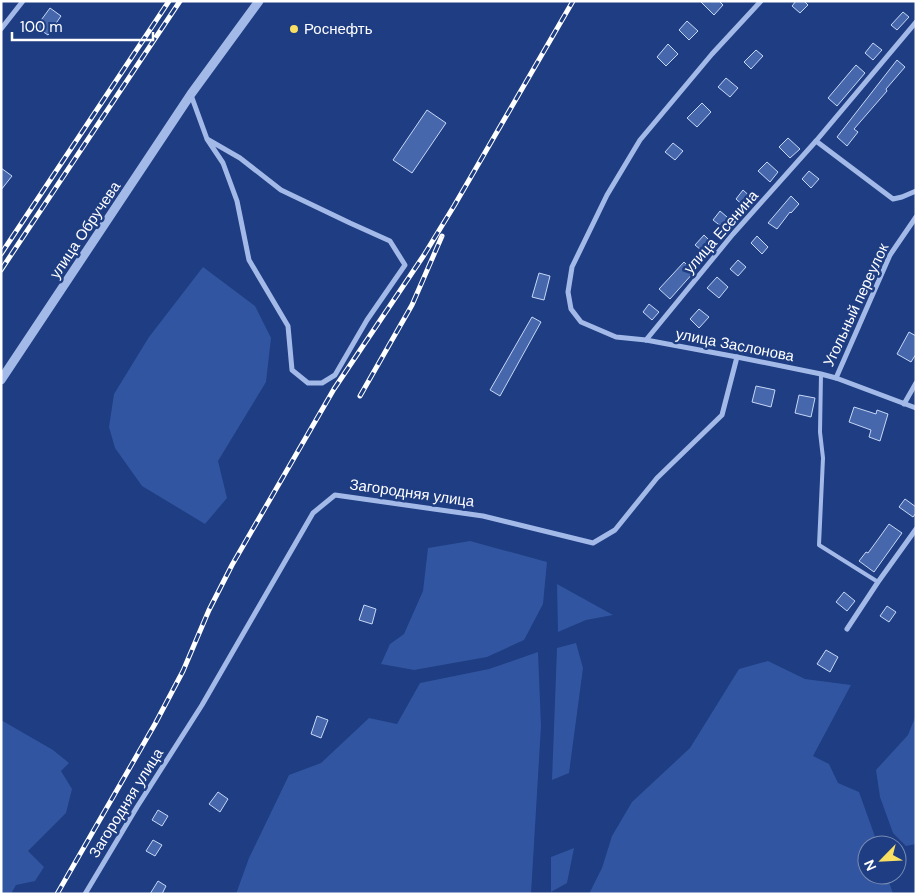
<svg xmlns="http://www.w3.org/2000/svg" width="917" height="895" viewBox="0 0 917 895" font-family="'DM Sans',sans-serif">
  <rect width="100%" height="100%" fill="#1e3d82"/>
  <g fill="#3155a0">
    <polygon points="203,267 255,306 271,338 266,382 218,461 227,498 205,524 142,486 115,448 109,427 114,394 149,337"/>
    <polygon points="470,541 547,562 543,604 524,640 487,657 414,670 381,664 390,644 404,634 423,591 428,548"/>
    <polygon points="557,584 613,615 586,620 558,632"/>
    <polygon points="576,643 583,668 569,773 552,780 557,648"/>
    <polygon points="538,652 541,726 531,894 236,894 249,858 289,775 321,763 369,718 397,724 420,683 489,669"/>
    <polygon points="768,661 805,679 851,685 813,756 829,764 838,783 859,792 878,845 867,845 867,875 887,875 893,894 589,894 602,868 612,836 632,802 690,748 739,669"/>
    <polygon points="916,715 916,844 906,846 893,833 880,797 876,770 908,735"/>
    <polygon points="1,720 53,750 69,763 61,771 72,789 66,813 28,851 44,867 35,881 16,885 11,894 1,894"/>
    <polygon points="574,848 567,883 551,892 551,857"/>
  </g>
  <g fill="#4667ab" stroke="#c7d7f7">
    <polygon points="700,1 719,1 723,5 714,15"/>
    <polygon points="796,1 804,1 808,5 800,13 792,6"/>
    <polygon points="50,8 61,16 48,35 36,27"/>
    <polygon points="903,12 909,17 897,30 891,25"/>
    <polygon points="687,21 698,31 689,40 679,30"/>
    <polygon points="873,43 882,50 873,60 865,53"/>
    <polygon points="668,44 678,54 666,66 657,57"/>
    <polygon points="756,50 763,56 751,69 744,62"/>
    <polygon points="897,60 905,67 886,89 887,91 854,129 858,132 847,146 837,137"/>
    <polygon points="856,65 865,73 837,106 828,98"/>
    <polygon points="726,78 738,88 730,97 718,87"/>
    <polygon points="702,103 711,112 697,127 687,118"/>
    <polygon points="427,110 446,123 412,173 393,160"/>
    <polygon points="788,138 800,149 790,158 779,147"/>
    <polygon points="673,143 683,151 675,160 665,152"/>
    <polygon points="767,162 778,172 770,182 758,171"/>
    <polygon points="1,168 12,176 1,190"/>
    <polygon points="809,171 819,179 811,188 802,179"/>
    <polygon points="743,190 754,200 747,209 736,199"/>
    <polygon points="791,196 799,204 791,213 790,212 777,229 768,223"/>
    <polygon points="720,211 734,223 727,231 713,220"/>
    <polygon points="704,235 715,246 707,255 695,245"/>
    <polygon points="757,236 768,247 762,254 751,243"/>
    <polygon points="738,260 746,267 738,276 730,269"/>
    <polygon points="684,262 694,272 670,299 659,289"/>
    <polygon points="539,273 550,276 544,300 532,297"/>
    <polygon points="717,277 728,287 719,298 707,288"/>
    <polygon points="649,304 659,312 652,320 643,312"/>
    <polygon points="699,309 709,317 699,328 690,319"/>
    <polygon points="532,317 541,322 500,396 490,390"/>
    <polygon points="909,332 916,336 916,354 911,362 897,354"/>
    <polygon points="756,386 775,390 771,407 752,402"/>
    <polygon points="799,395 815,398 811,417 795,413"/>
    <polygon points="854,407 876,414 877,410 888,414 880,441 869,437 871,430 849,422"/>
    <polygon points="905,499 916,507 916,513 913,517 899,507"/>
    <polygon points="889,524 902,533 874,572 859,561 866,552 868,553 879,538"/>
    <polygon points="844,592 855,601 847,611 836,602"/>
    <polygon points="364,605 376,609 372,624 359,620"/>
    <polygon points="887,606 896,612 889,622 880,616"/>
    <polygon points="826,650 838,657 830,672 817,664"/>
    <polygon points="317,716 328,720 321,738 311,734"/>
    <polygon points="218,792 228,799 220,812 209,804"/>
    <polygon points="158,810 168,816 162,826 152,820"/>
    <polygon points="153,840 162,845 155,856 146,851"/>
    <polygon points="158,881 166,886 162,894 150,894"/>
  </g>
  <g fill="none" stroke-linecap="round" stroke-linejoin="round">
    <polyline stroke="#a3bae9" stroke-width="4" points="821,374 820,432 823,458 819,545 878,582"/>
    <g stroke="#a3bae9" stroke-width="5">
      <polyline points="761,1 712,54 640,140 607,195 572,267 568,292 571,309 581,322 616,337 646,340 737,357 821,374 836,378 916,408"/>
      <polyline points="1,29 23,1"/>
      <polyline points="191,95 207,139 223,163 237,201 249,260 288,326 292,370 308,383 322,383 335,375 367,320 405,265 390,241 350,223 281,190 240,158 207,139"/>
      <polyline points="816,141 893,199 902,197 916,191"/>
      <polyline points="646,340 733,234 816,141 916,22"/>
      <polyline points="836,378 890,255 916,217"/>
      <polyline points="904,404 916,383"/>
      <polyline points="847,629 878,582 916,529"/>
      <polyline points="85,894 137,807 202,705 313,513 335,495 483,516 593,543 615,530 657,478 722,415 737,357"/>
    </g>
    <polyline stroke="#a3bae9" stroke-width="9" points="1,380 191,94 259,1"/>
    <defs>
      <g id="rail">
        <polyline points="1,254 169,1"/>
        <polyline points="1,270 180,1"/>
        <polyline points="360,396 412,305 442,236"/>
        <polyline points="57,894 155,724 183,671 209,610 232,565 334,389 424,255 454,206 573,1"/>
      </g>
    </defs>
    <use href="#rail" stroke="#fff" stroke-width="5"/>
    <use href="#rail" stroke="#1e3d82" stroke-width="3" stroke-dasharray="9" stroke-linecap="butt"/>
  </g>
  <circle fill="#f9df62" stroke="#1e3d82" stroke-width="2" cx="294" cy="29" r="5"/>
  <g text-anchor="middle" stroke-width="5" stroke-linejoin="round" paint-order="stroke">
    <g font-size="15" fill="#fff" stroke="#1e3d82" text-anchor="start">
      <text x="304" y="34">Роснефть</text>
    </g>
    <g font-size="15" fill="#fff" stroke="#1e3d82">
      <text transform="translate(85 230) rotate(-56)" y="5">улица Обручева</text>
      <text transform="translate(721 232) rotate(-49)" y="5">улица Есенина</text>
      <text transform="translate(856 305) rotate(-65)" y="5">Угольный переулок</text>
      <text transform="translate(735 345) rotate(11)" y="5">улица Заслонова</text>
      <text transform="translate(412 493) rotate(8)" y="5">Загородняя улица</text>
      <text transform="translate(126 803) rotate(-58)" y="5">Загородняя улица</text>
    </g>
  </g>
  <rect width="917" height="895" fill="none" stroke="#ffffff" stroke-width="5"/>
  <g transform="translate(882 860) rotate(246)"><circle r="24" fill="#1e3d82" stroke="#788bb4"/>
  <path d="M0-4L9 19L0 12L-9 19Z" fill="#f9df62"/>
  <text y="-8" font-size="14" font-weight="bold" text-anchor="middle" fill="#ffffff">N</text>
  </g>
  <path d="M12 32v8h141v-8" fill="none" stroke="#ffffff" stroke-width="2.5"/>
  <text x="20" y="32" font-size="15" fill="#ffffff" stroke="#1e3d82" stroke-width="4" paint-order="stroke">100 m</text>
</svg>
